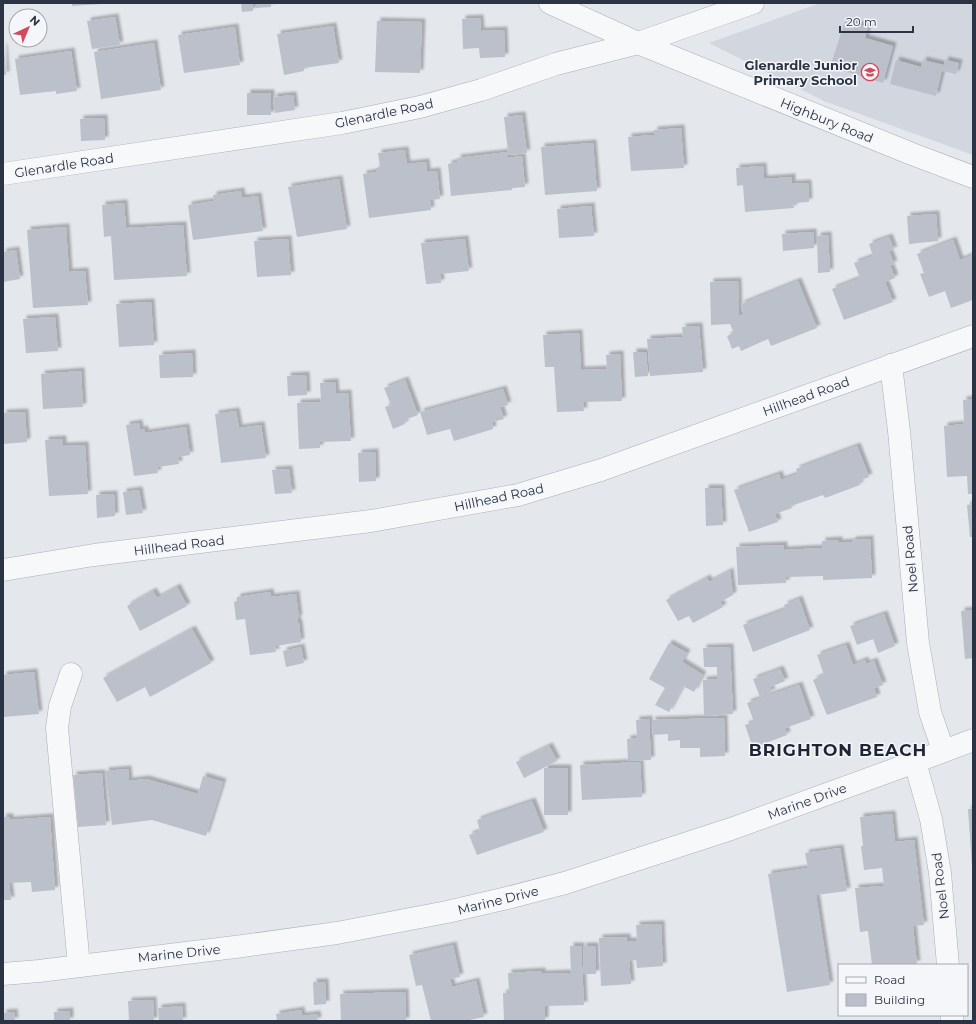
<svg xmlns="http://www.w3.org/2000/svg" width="976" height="1024" viewBox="0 0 976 1024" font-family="Montserrat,sans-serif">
  <defs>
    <filter id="shadow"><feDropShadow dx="3.5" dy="-3.5" stdDeviation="1" flood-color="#0004"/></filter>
  </defs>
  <rect width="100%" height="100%" fill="#e4e7ec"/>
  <polygon fill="#d2d6de" points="820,3 973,3 973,155 824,101 709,43"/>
  <g fill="#bbc0ca" filter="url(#shadow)">
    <polygon points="72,3 101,3 101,4 72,6"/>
    <polygon points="241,3 253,3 253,11 242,12"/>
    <polygon points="256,3 271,3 271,7 256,8"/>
    <polygon points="115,17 120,45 92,49 87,21"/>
    <polygon points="480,18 481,31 504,30 505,57 480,58 479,48 463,49 462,19"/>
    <polygon points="377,21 422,22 420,73 375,72"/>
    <polygon points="845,21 868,27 865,38 893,46 883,83 830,67"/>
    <polygon points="333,26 339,63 304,68 304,71 284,75 277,34"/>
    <polygon points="235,27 240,65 184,73 178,35"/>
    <polygon points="154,43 161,90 101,99 94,52"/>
    <polygon points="3,47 4,47 6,75 3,75"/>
    <polygon points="71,51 77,91 56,94 56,91 20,95 15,59"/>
    <polygon points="896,60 921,67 923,60 944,65 945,60 959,63 956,74 942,71 936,96 890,84"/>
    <rect x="247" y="93" width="24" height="22"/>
    <polygon points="293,95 295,110 275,113 273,97"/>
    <polygon points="522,115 527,153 508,155 508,158 522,156 525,187 512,188 512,190 451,196 448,164 458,162 457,158 508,152 504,117"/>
    <polygon points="104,118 105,140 81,141 80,119"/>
    <polygon points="681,128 684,168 631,171 628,137 654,135 654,130"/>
    <polygon points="593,143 597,191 545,195 541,147"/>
    <polygon points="405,150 407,164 426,162 427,172 437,171 440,199 430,200 431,210 369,218 363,174 376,172 376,168 380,167 378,153"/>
    <polygon points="763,166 764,179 792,177 792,184 808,183 809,202 793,203 794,208 745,212 743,185 737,186 736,168"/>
    <polygon points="339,179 347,229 297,237 288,187"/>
    <polygon points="241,191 242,198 258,196 263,231 193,240 188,205 214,201 213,195"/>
    <polygon points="124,203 126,228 183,225 187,276 114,280 111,236 104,237 102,205"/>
    <polygon points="591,206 594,236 559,238 557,209"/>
    <polygon points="936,214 938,241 909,244 907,216"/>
    <polygon points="66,227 69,272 85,271 88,305 33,308 27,230"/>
    <polygon points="813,232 814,248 783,251 782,234"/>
    <polygon points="828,235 830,272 818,273 817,236"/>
    <polygon points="889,237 894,250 889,251 894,264 890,265 895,278 885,282 893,302 844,320 832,289 860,278 854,263 873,256 869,244"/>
    <polygon points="288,239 291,275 257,277 254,241"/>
    <polygon points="465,239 469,271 440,274 441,283 426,284 421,243"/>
    <polygon points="953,240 960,260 973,255 973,300 951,308 945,291 929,297 920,274 924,273 917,254"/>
    <polygon points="16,250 20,279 3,282 3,252"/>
    <polygon points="738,281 739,316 744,314 741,304 798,281 817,328 771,346 768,339 741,351 739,346 732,349 727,336 734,333 730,324 711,325 710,282"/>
    <polygon points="151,302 154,345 119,347 116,304"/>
    <polygon points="55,317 58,351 26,353 23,319"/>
    <polygon points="699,326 703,372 650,376 647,339 683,337 682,327"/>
    <polygon points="579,333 581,370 607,369 606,355 620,354 622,401 583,402 584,411 557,412 554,367 545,367 543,335"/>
    <polygon points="633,352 646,352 648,376 635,377"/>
    <polygon points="192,353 193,377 160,378 159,355"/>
    <polygon points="81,371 83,407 43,409 41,374"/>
    <polygon points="306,375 307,395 288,396 287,376"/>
    <polygon points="405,380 418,415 404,420 405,424 393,429 385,407 391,405 384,388"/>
    <polygon points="335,382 336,394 348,393 351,441 320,442 320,448 299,449 297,403 321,402 320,383"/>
    <polygon points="503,389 508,405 500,407 504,419 492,422 493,429 454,441 450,429 427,435 420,412"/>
    <polygon points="973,399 973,494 968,494 967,476 947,477 944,426 964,424 963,400"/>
    <polygon points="236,411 239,428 261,425 266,458 221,463 215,414"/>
    <polygon points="25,412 27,442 3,444 3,413"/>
    <polygon points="139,423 140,430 145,429 145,433 186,427 190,455 178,457 179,464 157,467 158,473 134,476 126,425"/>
    <polygon points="63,439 63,446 85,445 88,494 49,496 45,440"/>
    <polygon points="857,446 869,477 859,481 860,485 825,498 823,495 791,506 792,508 775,514 778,522 749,532 734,490 779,474 781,480 798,474 796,469"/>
    <polygon points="375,452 376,481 359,482 358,453"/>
    <polygon points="289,469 292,493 275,494 272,470"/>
    <polygon points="705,488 721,488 723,525 706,526"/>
    <polygon points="139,490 143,513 126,515 123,492"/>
    <polygon points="114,494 115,516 97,518 96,495"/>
    <polygon points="973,504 973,537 970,537 967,505"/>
    <polygon points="870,539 872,578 823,580 823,576 786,577 786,583 738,585 736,547 784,545 784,550 822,548 822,541 839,540 839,543 852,542 852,540"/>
    <polygon points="730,571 733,595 720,602 723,607 693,623 689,616 678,621 666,600 707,578 709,582"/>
    <polygon points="177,587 187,606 140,631 127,606 153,591 157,598"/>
    <polygon points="270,592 271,597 296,594 299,618 297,618 298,624 299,623 301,642 275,646 276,652 250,655 245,619 236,620 234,602 237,601 237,597"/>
    <polygon points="799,599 810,630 753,652 743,625 786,609 784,605"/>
    <polygon points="973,610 973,658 965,659 961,611"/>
    <polygon points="884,614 895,646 878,653 873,639 857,645 850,626"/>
    <polygon points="192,629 211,663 150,697 145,687 117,702 103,678"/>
    <polygon points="669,643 687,653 682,662 703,675 694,692 683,686 669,712 655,705 665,688 649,679"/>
    <polygon points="846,645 853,665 865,660 866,664 874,661 883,685 874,688 877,697 827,715 813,680 824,675 817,655"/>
    <polygon points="301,647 304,663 286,667 283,651"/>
    <polygon points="730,647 733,714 704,716 703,680 717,679 717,667 704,667 703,648"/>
    <polygon points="780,669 785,681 770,687 772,692 760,697 753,679"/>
    <polygon points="34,672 39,714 3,717 3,675"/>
    <polygon points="799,685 811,719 785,728 787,735 753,748 745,725 754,722 747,703"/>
    <polygon points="724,718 725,756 700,757 700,748 680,748 680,740 668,741 668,734 653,735 652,720"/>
    <polygon points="649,719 651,760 628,761 627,739 637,738 636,720"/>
    <polygon points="549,746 557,761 524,778 516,762"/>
    <polygon points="640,762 642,797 582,800 580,765"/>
    <rect x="544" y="768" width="24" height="47"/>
    <polygon points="128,769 129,781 146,779 198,794 203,776 223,782 206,836 152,820 112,825 105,771"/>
    <polygon points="102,773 106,825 78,827 73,775"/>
    <polygon points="532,801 544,832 477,855 469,835 480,831 477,820"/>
    <polygon points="968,809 973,809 973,867 972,867"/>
    <polygon points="892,814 895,842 914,840 924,925 913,926 917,964 872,965 868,931 860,932 855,888 884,886 882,868 864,870 861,846 863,846 860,817"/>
    <polygon points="3,817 10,817 10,820 50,817 55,890 32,892 31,882 9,883 11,900 3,900"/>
    <polygon points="840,848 847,891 816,895 830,985 787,992 768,874 808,868 805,853"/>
    <polygon points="661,924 663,966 637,968 636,960 629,961 631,984 601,986 599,938 627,937 627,941 637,941 636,925"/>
    <polygon points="453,945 460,977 450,979 452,987 476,981 484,1017 465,1021 431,1021 422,985 416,986 409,955"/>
    <polygon points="570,946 581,946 584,1005 545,1006 545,1021 504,1021 503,993 509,993 508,973 542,971 542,974 571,973"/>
    <polygon points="583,946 595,946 596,974 584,974"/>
    <polygon points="313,982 325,982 326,1004 314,1005"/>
    <polygon points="405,992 406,1021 341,1021 340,994"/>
    <polygon points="153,1000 154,1021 129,1021 128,1001"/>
    <polygon points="182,1006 183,1021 159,1021 158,1008"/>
    <polygon points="301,1010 302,1016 317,1014 318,1021 277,1021 276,1014"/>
    <polygon points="70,1011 70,1021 54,1021 54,1012"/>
    <polygon points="14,1012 15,1021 3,1021 3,1013"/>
  </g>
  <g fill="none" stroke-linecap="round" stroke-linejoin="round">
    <defs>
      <g id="minor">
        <polyline points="550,3 638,43 912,154 973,177"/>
        <polyline points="3,174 342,123 420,107 481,90 556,64 638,43 753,3"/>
        <polyline points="891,365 899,431 918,643 930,712 943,750"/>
        <polyline points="3,570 94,555 371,521 518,495 601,470 973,336"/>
        <polyline points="71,674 60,706 57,728 79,966"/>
        <polyline points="915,762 931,819 940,873 948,965"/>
        <polyline points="3,974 39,971 243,946 337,933 447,912 507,898 565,883 731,829 915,762 973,740"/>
        <polyline points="952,1015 952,1021"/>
      </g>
    </defs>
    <use href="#minor" stroke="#a9aeb7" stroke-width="23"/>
    <use href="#minor" stroke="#f7f8fa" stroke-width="22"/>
  </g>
  <defs>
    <symbol id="school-ring" viewBox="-11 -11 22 22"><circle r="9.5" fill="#f4f6f9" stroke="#d1495b" stroke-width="1.5"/><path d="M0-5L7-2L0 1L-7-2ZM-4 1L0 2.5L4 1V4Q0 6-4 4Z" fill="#d1495b"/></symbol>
  </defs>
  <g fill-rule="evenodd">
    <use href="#school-ring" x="860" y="62" width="20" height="20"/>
  </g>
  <g text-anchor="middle" stroke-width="3" stroke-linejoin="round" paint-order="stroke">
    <g font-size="13" font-weight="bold" fill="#2b3445" stroke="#f4f6f9" text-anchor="end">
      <text x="857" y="70">Glenardle Junior<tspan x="857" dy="15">Primary School</tspan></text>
    </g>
    <g font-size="13" fill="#2b3445" stroke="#f4f6f9">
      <text transform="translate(384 113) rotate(-12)" y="5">Glenardle Road</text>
      <text transform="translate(827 120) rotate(22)" y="5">Highbury Road</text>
      <text transform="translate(64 165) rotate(-9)" y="5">Glenardle Road</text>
      <text transform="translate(806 396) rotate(-20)" y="5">Hillhead Road</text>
      <text transform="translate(499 497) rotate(-12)" y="5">Hillhead Road</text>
      <text transform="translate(179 545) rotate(-7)" y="5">Hillhead Road</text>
      <text transform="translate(910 559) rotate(-95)" y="5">Noel Road</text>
      <text transform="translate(807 801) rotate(-20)" y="5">Marine Drive</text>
      <text transform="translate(940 886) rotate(-97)" y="5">Noel Road</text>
      <text transform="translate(498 900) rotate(-14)" y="5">Marine Drive</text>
      <text transform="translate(179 953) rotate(-6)" y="5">Marine Drive</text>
    </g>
    <g font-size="17" font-weight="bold" letter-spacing="1" fill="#1d2536" stroke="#f4f6f9">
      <text x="838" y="756">BRIGHTON BEACH</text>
    </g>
  </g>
  <rect width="976" height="1024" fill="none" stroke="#2b3445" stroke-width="8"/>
  <rect x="838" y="964" width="130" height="52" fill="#f4f6f9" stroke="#a4a8b1"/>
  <rect x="846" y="977" width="20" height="6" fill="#f7f8fa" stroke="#a4a8b1"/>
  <text x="874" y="984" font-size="12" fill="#2b3445">Road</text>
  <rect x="846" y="994" width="20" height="12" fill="#bbc0ca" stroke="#a4a8b1"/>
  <text x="874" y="1004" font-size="12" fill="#2b3445">Building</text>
  <g transform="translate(28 28) rotate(44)"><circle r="19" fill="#f4f6f9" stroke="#a4a8b1"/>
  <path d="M0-3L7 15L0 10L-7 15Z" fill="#d1495b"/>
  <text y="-6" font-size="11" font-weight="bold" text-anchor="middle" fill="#2b3445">N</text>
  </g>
  <path d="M840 26v6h73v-6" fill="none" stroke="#2b3445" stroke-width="2"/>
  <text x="846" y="26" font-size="12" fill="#2b3445" stroke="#f4f6f9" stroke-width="3" paint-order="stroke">20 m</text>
</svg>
